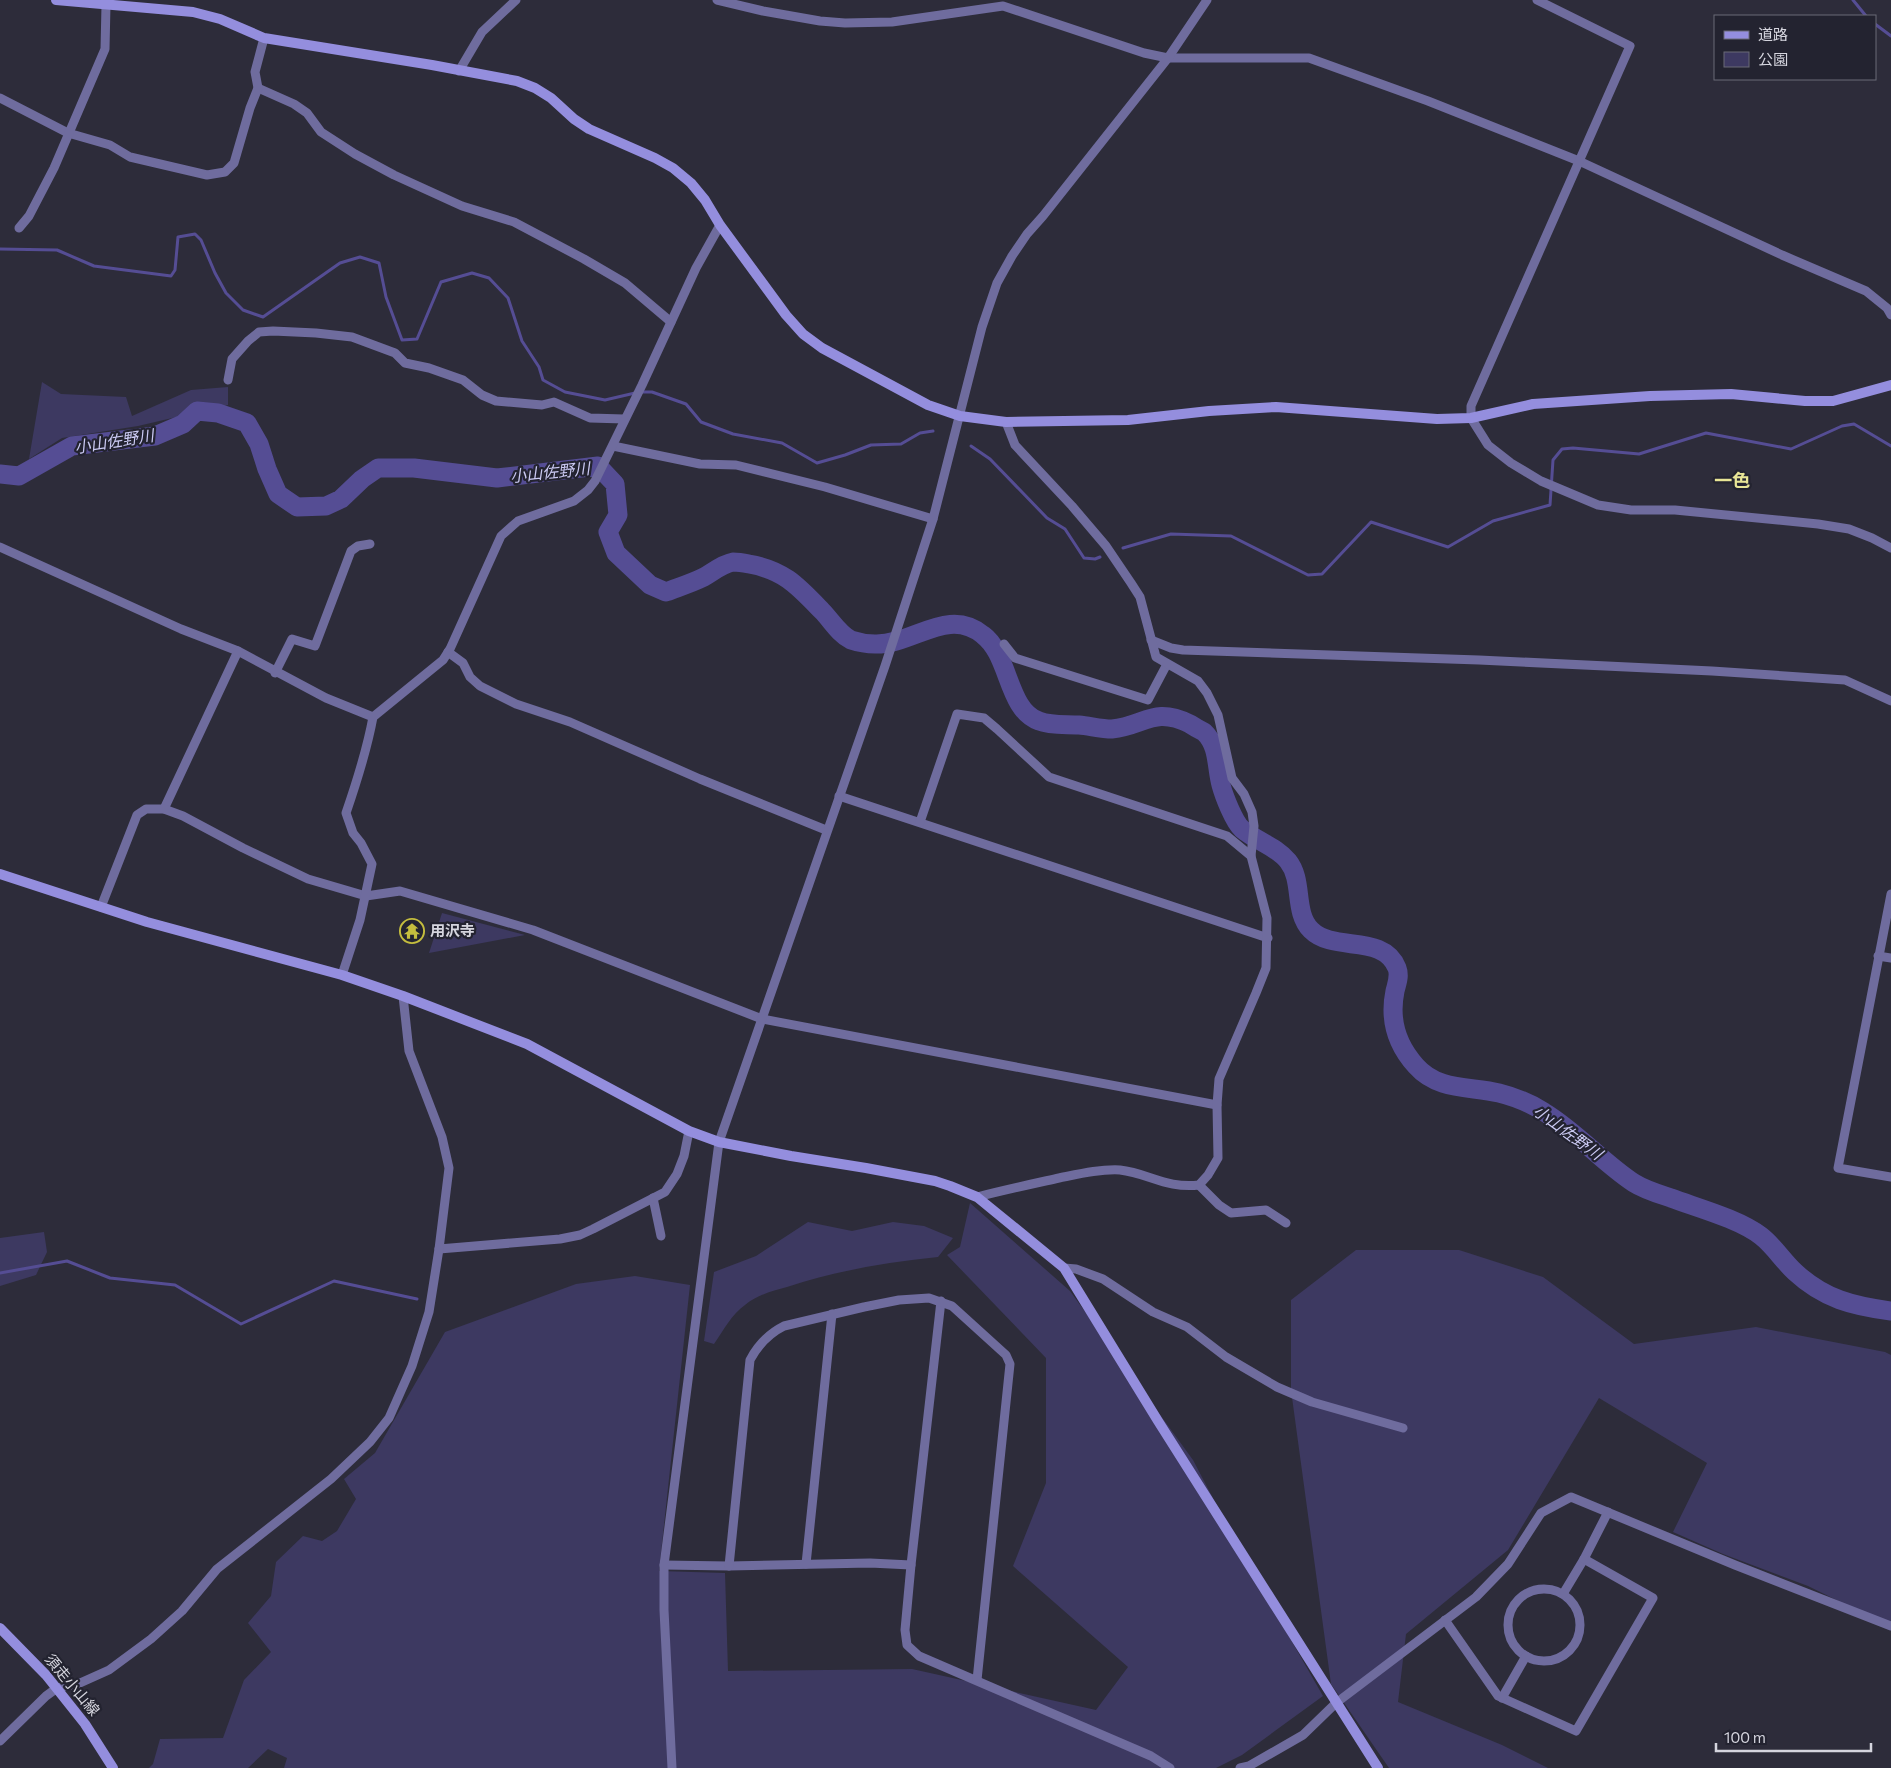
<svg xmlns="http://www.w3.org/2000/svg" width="1891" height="1768" viewBox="0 0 1891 1768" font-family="Commissioner,'Noto Sans JP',sans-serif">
  <rect width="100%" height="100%" fill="#2d2c3a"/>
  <g fill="#3d3961">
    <polygon points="42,382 61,394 126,397 132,416 191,390 228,387 228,405 138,426 62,438 29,459"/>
    <polygon points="442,913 525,935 429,953"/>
    <polygon points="970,1203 1070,1291 1193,1460 1247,1563 1323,1696 1242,1755 1216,1768 284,1768 287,1758 268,1749 248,1768 149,1768 153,1764 160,1739 223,1738 244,1680 271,1652 248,1623 271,1596 276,1562 303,1536 322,1541 337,1531 356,1499 344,1479 375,1453 445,1332 576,1284 635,1276 690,1285 659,1571 725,1573 728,1671 912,1669 1096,1710 1128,1667 1013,1566 1046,1483 1046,1358 947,1255 960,1247"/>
    <path d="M808,1222L852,1231L893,1222L924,1226L953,1238L938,1257C887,1262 836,1271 787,1287C772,1291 757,1295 745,1305C732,1314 723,1331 714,1344L704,1341L714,1272L756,1256Z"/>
    <polygon points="44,1232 47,1252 36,1275 0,1286 0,1238"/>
    <polygon points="1356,1250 1459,1250 1543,1277 1634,1344 1756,1327 1885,1352 1891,1355 1891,1627 1808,1586 1723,1554 1673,1532 1707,1463 1599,1398 1508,1550 1406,1634 1398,1702 1502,1745 1548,1768 1389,1768 1331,1684 1291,1390 1291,1300"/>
  </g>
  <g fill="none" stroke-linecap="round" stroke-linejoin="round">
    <g stroke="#554d94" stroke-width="3">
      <polyline points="1853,0 1866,16"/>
      <polyline points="1875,24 1891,36"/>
      <polyline points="0,249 57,250 94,266 171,276 175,270 178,237 195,234 201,240 215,273 226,293 243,310 263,317 340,263 360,257 379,263 386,297 402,340 417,339 441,282 472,273 489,278 508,298 522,341 539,367 543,380 565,392 605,400 635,393"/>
      <polyline points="641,392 652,392 686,404 701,422 733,434 782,443 817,463 845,455 871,445 901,444 920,433 933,431"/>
      <polyline points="971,446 990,459 1047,518 1065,529 1084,558 1095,559 1100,557"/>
      <polyline points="1123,548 1171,534 1231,536 1308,575 1322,574 1371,522 1448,547 1493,521 1550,505 1553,460 1562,449 1573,448 1639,454 1706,433 1791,449 1842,426 1854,424 1891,446"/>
      <polyline points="0,1273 67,1261 110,1278 175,1285 241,1324 334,1281 417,1299"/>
    </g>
    <path stroke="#554d94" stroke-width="19" d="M0,474L19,476L72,446L155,436L183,424L197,411L218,413L247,423L259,444L267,469L278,494L297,507L326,506L341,499L362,479L378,468H414L497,478L598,466L615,484L618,515L608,532L616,553L650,585L666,592C679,587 692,583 704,577C713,572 722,564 733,562C737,562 744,563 749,564C784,570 798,586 822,611C831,620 839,634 851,640C857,642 868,644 875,644C913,645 948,606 983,635C1010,655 1007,710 1039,721C1051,726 1067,724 1079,725C1090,726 1101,729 1112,729C1145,726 1153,706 1190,724C1193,726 1200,730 1204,732C1219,746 1216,767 1221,785C1224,796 1234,822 1242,829C1256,841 1276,846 1288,861C1304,881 1293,912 1311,930C1334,953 1383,933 1397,968C1400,976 1397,983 1395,991C1389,1020 1397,1045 1416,1066C1438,1091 1470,1086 1499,1093C1515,1097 1530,1103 1544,1112C1577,1132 1602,1162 1634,1183C1645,1190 1659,1194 1671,1198C1698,1208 1739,1219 1761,1236C1774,1246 1783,1261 1795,1272C1824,1299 1853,1306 1891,1311"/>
    <g stroke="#6f6c9e" stroke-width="9">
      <polyline points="717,0 763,11 820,21 845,23 892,22 1003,6 1144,53 1168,58 1309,58 1428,101 1579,161 1782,255 1866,291 1887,308 1891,315"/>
      <polyline points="1537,0 1630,46 1471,406 1471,418 1488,445 1511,463 1541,481 1598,505 1631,510 1675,510 1818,524 1849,529 1872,538 1891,548"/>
      <polyline points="459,71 482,32 516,0"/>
      <polyline points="258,88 294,104 307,113 321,132 355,154 394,175 462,206 514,222 584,259 625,283 671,322"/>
      <polyline points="0,98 68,133 110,145 130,157 207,175 225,172 234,163 250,108 258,88 255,72 264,38"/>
      <polyline points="19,228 29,216 54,168 105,49 106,5"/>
      <polyline points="228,380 232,359 248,341 259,332 273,331 316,333 352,337 395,353 405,363 429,368 463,380 482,395 496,401 542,405 554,402 590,418 624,419"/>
      <polyline points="613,446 700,464 736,465 825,487 933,519"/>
      <polyline points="0,547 181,629 238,651 326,698 373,717"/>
      <polyline points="1151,640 1171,648 1183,650 1479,660 1712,671 1845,680 1891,701"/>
      <polyline points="1004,644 1015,658 1148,700 1167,664"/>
      <polyline points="448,652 463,663 470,677 480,686 516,704 570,722 700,779 826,830"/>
      <polyline points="275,673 292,639 315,646 351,551 358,546 370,544"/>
      <polyline points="839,796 1268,938"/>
      <polyline points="164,809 238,651"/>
      <polyline points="920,822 957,714 984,718 997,729 1049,777 1227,836 1251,856"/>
      <polyline points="1891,894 1838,1168 1891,1177"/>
      <polyline points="101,907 137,815 146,809 164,809 183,816 243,848 308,879 366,896 400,891 533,930 762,1019 1217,1105"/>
      <polyline points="1878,956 1891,958"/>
      <path d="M342,975L360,920L372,864L361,843L353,833L346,813C357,781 367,750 373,717L443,660L450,649L501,536L518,521L574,501L588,490L595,481L642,385L696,268L720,225"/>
      <polyline points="1199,1185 1219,1205 1231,1213 1266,1210 1286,1223"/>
      <path d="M977,1197C1004,1190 1032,1184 1059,1178C1079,1174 1100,1169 1120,1170C1148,1173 1167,1189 1199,1185L1208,1175L1218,1158L1217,1105L1219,1079L1256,993L1266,968L1267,918L1251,856L1254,826L1252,812L1244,794L1232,778L1218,715L1207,693L1198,681L1156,657L1140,597L1131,583L1106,546L1072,506L1015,445L1006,422"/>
      <polyline points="653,1198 661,1236"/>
      <polyline points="439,1249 560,1239 580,1235 593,1229 665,1192 677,1174 684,1156 689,1131"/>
      <polyline points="1064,1268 1076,1269 1103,1279 1153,1312 1187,1327 1226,1357 1277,1387 1312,1402 1403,1428"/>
      <polyline points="941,1301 911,1565 905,1630 907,1645 919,1656 1151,1756 1170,1768"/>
      <polyline points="806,1564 832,1314"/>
      <polyline points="664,1565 729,1566 870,1563 911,1565"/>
      <path d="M729,1566L750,1360C758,1345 768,1334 784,1326L864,1307L899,1300L929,1298L952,1306L1006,1355L1010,1364L977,1680"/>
      <circle cx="1544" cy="1625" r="36"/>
      <polyline points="1563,1594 1584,1559 1608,1512"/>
      <polyline points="1445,1620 1498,1696 1576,1731 1653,1598 1584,1559"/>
      <polyline points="1502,1698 1526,1656"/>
      <polyline points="0,1741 46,1696 57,1688 80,1683 109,1670 151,1639 182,1611 217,1569 331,1479 370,1442 389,1418 412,1366 429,1312 439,1249 449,1168 442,1137 409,1051 403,996"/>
      <polyline points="672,1768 664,1610 664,1565 719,1142 885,666 933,519 982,327 997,283 1012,256 1027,234 1043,216 1168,58 1207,0"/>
      <polyline points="1240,1768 1249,1766 1303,1735 1336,1703 1476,1597 1508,1564 1541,1513 1571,1497 1735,1565 1891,1626"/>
    </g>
    <g stroke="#948ede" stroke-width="10">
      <polyline points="56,0 193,12 220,19 264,38 432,65 517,81 535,88 551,98 574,119 589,129 655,158 673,168 691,183 705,200 720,225 786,315 803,334 822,348 928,405 960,416 1006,422 1128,420 1209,411 1276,407 1437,419 1471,418 1533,404 1650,396 1731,394 1805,401 1833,401 1891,385"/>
      <polyline points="0,874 147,922 342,975 403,996 527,1044 689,1131 719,1142 791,1156 866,1168 935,1181 950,1186 977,1197 1064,1268 1158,1421 1378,1768"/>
      <polyline points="0,1628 46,1675 85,1724 113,1768"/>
    </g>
  </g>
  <defs>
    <symbol id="temple-ring" viewBox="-11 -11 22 22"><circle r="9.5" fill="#232330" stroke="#c4bd3e" stroke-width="1.5"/><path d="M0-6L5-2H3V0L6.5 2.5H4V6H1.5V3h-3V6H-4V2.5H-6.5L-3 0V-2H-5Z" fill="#c4bd3e"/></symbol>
  </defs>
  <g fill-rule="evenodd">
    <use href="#temple-ring" x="398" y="917" width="28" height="28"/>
  </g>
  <g text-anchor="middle" stroke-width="4.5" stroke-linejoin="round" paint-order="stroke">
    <g font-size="15" font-weight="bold" fill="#d5d5de" stroke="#232330" text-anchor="start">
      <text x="430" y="936">用沢寺</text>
    </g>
    <g font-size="15" fill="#d5d5de" stroke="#232330">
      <text transform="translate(72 1685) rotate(50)" y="5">須走小山線</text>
    </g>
    <g font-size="16" font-style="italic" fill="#cbcaf3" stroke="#232330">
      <text transform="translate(114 441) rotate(-9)" y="6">小山佐野川</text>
      <text transform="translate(550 472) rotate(-6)" y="6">小山佐野川</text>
      <text transform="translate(1568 1132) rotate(36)" y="6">小山佐野川</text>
    </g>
    <g font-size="18" font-weight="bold" fill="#e8e596" stroke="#232330">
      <text x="1732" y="487">一色</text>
    </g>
  </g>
  <rect x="1714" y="15" width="162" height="65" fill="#232330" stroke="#6a6a76"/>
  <rect x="1724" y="31" width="25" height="8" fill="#948ede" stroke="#6a6a76"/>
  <text x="1758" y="40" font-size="15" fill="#d5d5de">道路</text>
  <rect x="1724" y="52" width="25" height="15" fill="#3d3961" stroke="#6a6a76"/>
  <text x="1758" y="65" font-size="15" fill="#d5d5de">公園</text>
  <path d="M1716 1743v8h155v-8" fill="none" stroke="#d5d5de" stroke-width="2.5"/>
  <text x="1724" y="1743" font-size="15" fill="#d5d5de" stroke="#232330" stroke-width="4" paint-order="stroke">100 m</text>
</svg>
